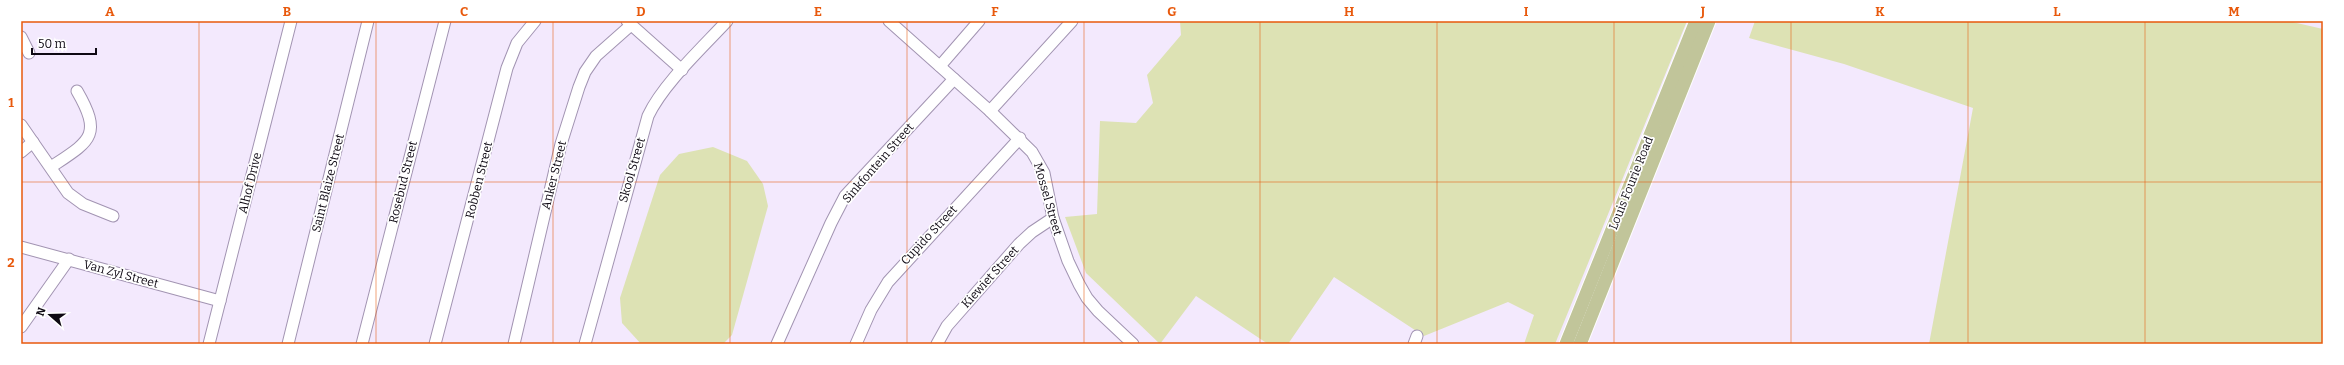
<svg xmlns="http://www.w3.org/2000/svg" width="2344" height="365" viewBox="0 0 2344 365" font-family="Bitter,serif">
  <rect width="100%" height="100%" fill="#f3e9fd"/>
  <g fill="#dde2b4">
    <polygon points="1180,21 1687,21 1555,344 1524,344 1534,315 1508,302 1424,336 1334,277 1288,344 1268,344 1196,296 1160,344 1086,273 1065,217 1097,214 1100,121 1136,123 1153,103 1147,75 1181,35"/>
    <polygon points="1755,21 2288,21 2323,29 2323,344 1929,344 1973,108 1844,64 1749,38"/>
    <polygon points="713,147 747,161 763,184 768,206 732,335 723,344 641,344 622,323 620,298 660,175 679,154"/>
  </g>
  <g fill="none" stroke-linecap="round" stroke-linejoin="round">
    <defs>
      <g id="minor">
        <polyline points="627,21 682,70"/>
        <polyline points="889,21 990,111 1032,152 1044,173 1053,218 1068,261 1079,284 1087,298 1098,311 1133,344"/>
        <polyline points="21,37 29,53"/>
        <polyline points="940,66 979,21"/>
        <polyline points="990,111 1072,21"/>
        <polyline points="21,125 68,193 83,204 113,216"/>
        <polyline points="21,152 33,142"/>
        <path d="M51,167C90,141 103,136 77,91"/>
        <polyline points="21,247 220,301"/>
        <polyline points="21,327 69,259"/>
        <polyline points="209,344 291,21"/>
        <polyline points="288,344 368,21"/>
        <polyline points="362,344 445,21"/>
        <polyline points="435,344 507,68 517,43 535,21"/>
        <polyline points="514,344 561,144 579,87 585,72 596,56 631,25"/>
        <path d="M585,344L648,116C663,84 702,48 727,21"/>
        <polyline points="777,344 831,223 845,196 954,79"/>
        <polyline points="856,344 871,310 888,282 1020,138"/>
        <polyline points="937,344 947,326 1019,244 1032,232 1053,218"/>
        <polyline points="1414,344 1417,336"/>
      </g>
      <g id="major">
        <polyline points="1566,344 1696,21"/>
        <polyline points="1580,344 1709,21"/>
      </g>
    </defs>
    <use href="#minor" stroke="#a294b2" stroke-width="13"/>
    <use href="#major" stroke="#fff" stroke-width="15"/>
    <use href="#minor" stroke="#fff" stroke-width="11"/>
    <use href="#major" stroke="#c1c59a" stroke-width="13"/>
  </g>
  <path fill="none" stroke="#e8590c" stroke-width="1" stroke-opacity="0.55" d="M199,21V344M376,21V344M553,21V344M730,21V344M907,21V344M1084,21V344M1260,21V344M1437,21V344M1614,21V344M1791,21V344M1968,21V344M2145,21V344M21,182H2323"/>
  <g text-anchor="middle" stroke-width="3.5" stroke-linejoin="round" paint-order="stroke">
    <g font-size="12" fill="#0e0913" stroke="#fff">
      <text transform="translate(878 163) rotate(-49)" y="4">Sinkfontein Street</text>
      <text transform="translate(632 170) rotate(-74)" y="4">Skool Street</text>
      <text transform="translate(554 175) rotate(-76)" y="4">Anker Street</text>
      <text transform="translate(479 180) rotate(-76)" y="4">Robben Street</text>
      <text transform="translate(403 182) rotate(-76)" y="4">Rosebud Street</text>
      <text transform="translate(250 183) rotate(-76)" y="4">Alhof Drive</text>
      <text transform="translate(328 183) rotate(-76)" y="4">Saint Blaize Street</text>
      <text transform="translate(1631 183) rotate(-68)" y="4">Louis Fourie Road</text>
      <text transform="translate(1048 199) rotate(74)" y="4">Mossel Street</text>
      <text transform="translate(929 235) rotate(-47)" y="4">Cupido Street</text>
      <text transform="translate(121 274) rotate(15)" y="4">Van Zyl Street</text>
      <text transform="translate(990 277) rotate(-48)" y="4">Kiewiet Street</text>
    </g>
  </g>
  <rect width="2344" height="365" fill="none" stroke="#ffffff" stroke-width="44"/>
  <g transform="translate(50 315) rotate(290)" stroke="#ffffff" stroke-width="3" paint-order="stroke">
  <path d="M0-3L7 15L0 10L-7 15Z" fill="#0e0913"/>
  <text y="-6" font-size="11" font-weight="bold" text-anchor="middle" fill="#0e0913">N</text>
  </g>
  <path d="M32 48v6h64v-6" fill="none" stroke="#0e0913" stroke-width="2"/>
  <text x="38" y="48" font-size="12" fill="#0e0913" stroke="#ffffff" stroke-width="3" paint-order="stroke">50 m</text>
  <rect x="22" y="22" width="2300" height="321" fill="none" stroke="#e8590c" stroke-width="1.5"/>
  <g font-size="13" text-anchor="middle" font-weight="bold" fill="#e8590c">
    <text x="110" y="16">A</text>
    <text x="287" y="16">B</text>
    <text x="464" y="16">C</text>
    <text x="641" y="16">D</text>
    <text x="818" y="16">E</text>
    <text x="995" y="16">F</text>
    <text x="1172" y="16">G</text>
    <text x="1349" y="16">H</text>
    <text x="1526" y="16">I</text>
    <text x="1703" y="16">J</text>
    <text x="1880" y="16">K</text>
    <text x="2057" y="16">L</text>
    <text x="2234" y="16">M</text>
    <text x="11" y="107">1</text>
    <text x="11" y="267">2</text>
  </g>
</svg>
